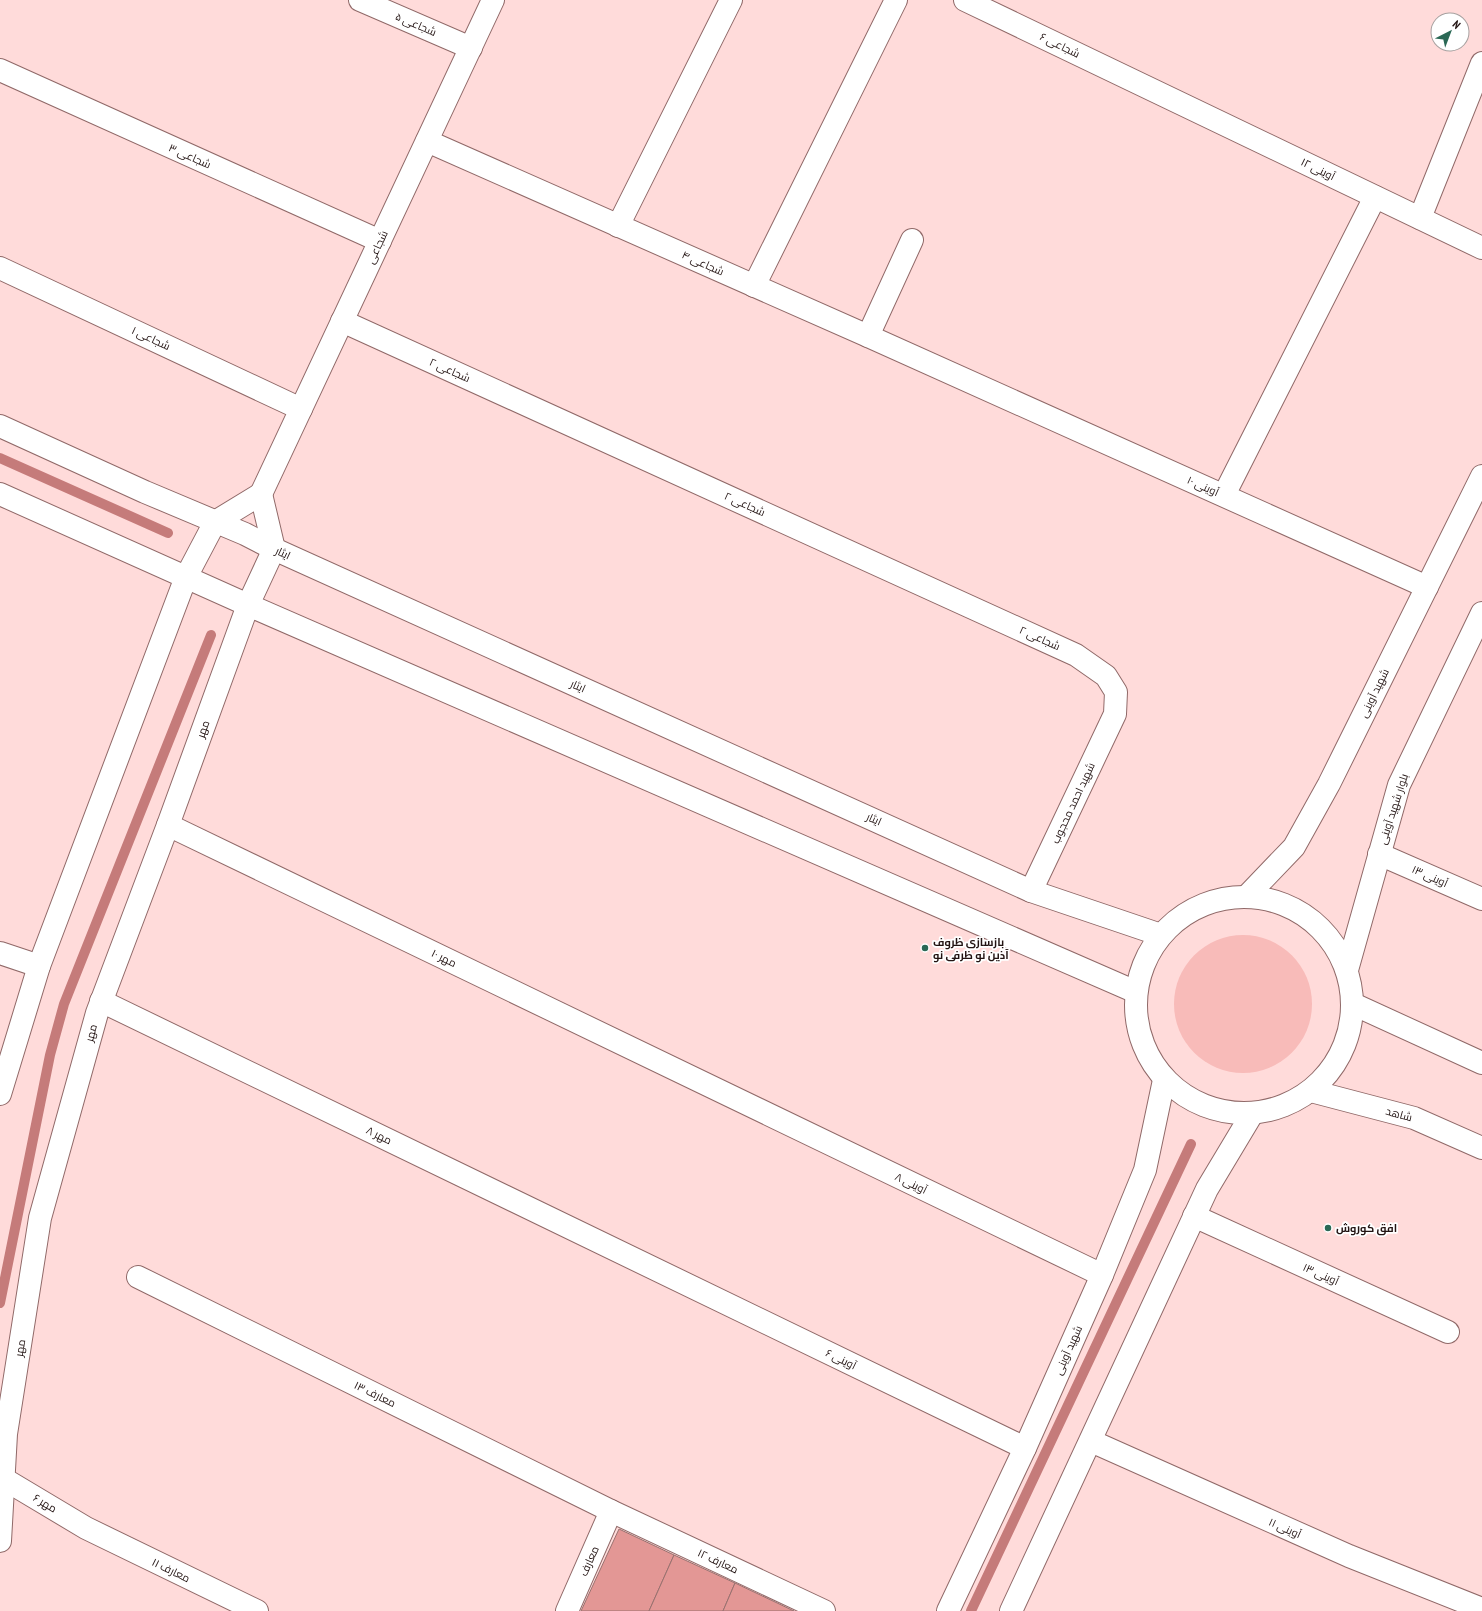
<svg xmlns="http://www.w3.org/2000/svg" width="1482" height="1611" viewBox="0 0 1482 1611" font-family="'PT Sans Narrow',Cairo,sans-serif">
  <rect width="100%" height="100%" fill="#ffdbda"/>
  <circle fill="#f8bbb9" cx="1243" cy="1004" r="69"/>
  <g fill="none" stroke-linecap="round" stroke-linejoin="round">
    <g stroke="#c57b7a" stroke-width="10">
      <polyline points="0,458 168,533"/>
      <polyline points="0,1303 50,1055 64,1004 211,635"/>
      <polyline points="971,1611 1191,1144"/>
    </g>
  </g>
  <g fill="#e39795" stroke="#98716f">
    <polygon points="619,1529 674,1555 649,1611 581,1611"/>
    <polygon points="674,1555 735,1583 723,1611 649,1611"/>
    <polygon points="735,1583 794,1611 723,1611"/>
  </g>
  <g fill="none" stroke-linecap="round" stroke-linejoin="round">
    <defs>
      <g id="minor">
        <polyline points="360,0 471,48"/>
        <polyline points="965,0 1482,248"/>
        <polyline points="0,70 380,241"/>
        <polyline points="427,141 868,336 1427,587"/>
        <polyline points="1420,218 1482,63"/>
        <polyline points="618,226 731,0"/>
        <polyline points="0,268 301,409"/>
        <polyline points="754,286 896,0"/>
        <polyline points="342,321 1076,655 1106,676 1116,692 1115,714 1031,891"/>
        <polyline points="868,336 912,240"/>
        <polyline points="261,494 493,0"/>
        <polyline points="261,494 274,549"/>
        <polyline points="1224,495 1375,197"/>
        <polyline points="215,522 261,494"/>
        <polyline points="168,825 1102,1275"/>
        <polyline points="1379,854 1482,899"/>
        <polyline points="0,953 39,966"/>
        <polyline points="101,1001 1025,1448"/>
        <polyline points="1194,1216 1448,1332"/>
        <polyline points="138,1277 611,1511 824,1611"/>
        <polyline points="1091,1441 1349,1556 1482,1609"/>
        <polyline points="4,1479 86,1528 257,1611"/>
        <polyline points="567,1611 611,1511"/>
      </g>
      <g id="tertiary">
        <polyline points="0,426 145,492 245,534 274,549 1031,891 1161,935"/>
        <polyline points="0,494 248,605 1136,992"/>
        <polyline points="1353,1004 1482,1063"/>
        <polyline points="1311,1091 1414,1118 1482,1148"/>
        <polyline points="0,1094 39,966 186,577 215,522"/>
        <polyline points="0,1541 6,1434 40,1218 97,1013 168,825 248,605 274,549"/>
      </g>
      <g id="secondary">
        <circle cx="1244" cy="1005" r="108"/>
        <polyline points="1246,897 1294,847 1329,784 1482,476"/>
        <polyline points="1347,970 1399,785 1482,613"/>
        <polyline points="948,1611 1025,1448 1102,1275 1145,1170 1164,1080"/>
        <polyline points="1011,1611 1207,1189 1252,1114"/>
      </g>
    </defs>
    <use href="#minor" stroke="#906968" stroke-width="24"/>
    <use href="#tertiary" stroke="#906968" stroke-width="24"/>
    <use href="#secondary" stroke="#906968" stroke-width="24"/>
    <use href="#minor" stroke="#fff" stroke-width="22"/>
    <use href="#tertiary" stroke="#fff" stroke-width="22"/>
    <use href="#secondary" stroke="#fff" stroke-width="22"/>
  </g>
  <g fill="#2a6855" stroke="#fff" stroke-width="1.5">
    <circle cx="925" cy="948" r="4"/>
    <circle cx="1328" cy="1228" r="4"/>
  </g>
  <g text-anchor="middle" stroke-width="3.5" stroke-linejoin="round" paint-order="stroke">
    <g font-size="11" fill="#221312" stroke="#fff">
      <text transform="translate(416 24) rotate(23)" y="4">شجاعی ۵</text>
      <text transform="translate(1060 45) rotate(26)" y="4">شجاعی ۶</text>
      <text transform="translate(190 156) rotate(24)" y="4">شجاعی ۳</text>
      <text transform="translate(1318 169) rotate(26)" y="4">۱۲ آوینی</text>
      <text transform="translate(377 247) rotate(-65)" y="4">شجاعی</text>
      <text transform="translate(703 263) rotate(24)" y="4">شجاعی ۴</text>
      <text transform="translate(151 338) rotate(25)" y="4">شجاعی ۱</text>
      <text transform="translate(450 370) rotate(24)" y="4">شجاعی ۲</text>
      <text transform="translate(1203 486) rotate(24)" y="4">۱۰ آوینی</text>
      <text transform="translate(745 504) rotate(24)" y="4">شجاعی ۲</text>
      <text transform="translate(283 553) rotate(25)" y="4">ایثار</text>
      <text transform="translate(1040 638) rotate(24)" y="4">شجاعی ۲</text>
      <text transform="translate(578 686) rotate(24)" y="4">ایثار</text>
      <text transform="translate(1374 693) rotate(-64)" y="4">شهید آوینی</text>
      <text transform="translate(203 729) rotate(-70)" y="4">مهر</text>
      <text transform="translate(1073 803) rotate(-65)" y="4">شهید احمد محجوب</text>
      <text transform="translate(1393 809) rotate(-72)" y="4">بلوار شهید آوینی</text>
      <text transform="translate(874 819) rotate(24)" y="4">ایثار</text>
      <text transform="translate(1430 876) rotate(24)" y="4">آوینی ۱۳</text>
      <text transform="translate(444 958) rotate(26)" y="4">مهر ۱۰</text>
      <text transform="translate(91 1033) rotate(-75)" y="4">مهر</text>
      <text transform="translate(1399 1114) rotate(15)" y="4">شاهد</text>
      <text transform="translate(379 1135) rotate(26)" y="4">مهر ۸</text>
      <text transform="translate(911 1183) rotate(26)" y="4">۸ آوینی</text>
      <text transform="translate(1321 1274) rotate(24)" y="4">۱۳ آوینی</text>
      <text transform="translate(20 1348) rotate(-81)" y="4">مهر</text>
      <text transform="translate(1068 1350) rotate(-66)" y="4">شهید آوینی</text>
      <text transform="translate(841 1359) rotate(26)" y="4">۶ آوینی</text>
      <text transform="translate(375 1394) rotate(26)" y="4">معارف ۱۳</text>
      <text transform="translate(45 1503) rotate(31)" y="4">مهر ۶</text>
      <text transform="translate(1285 1528) rotate(24)" y="4">۱۱ آوینی</text>
      <text transform="translate(589 1561) rotate(-66)" y="4">معارف</text>
      <text transform="translate(718 1561) rotate(25)" y="4">معارف ۱۲</text>
      <text transform="translate(171 1570) rotate(26)" y="4">معارف ۱۱</text>
    </g>
    <g font-size="11" font-weight="bold" fill="#221312" stroke="#fff" text-anchor="start">
      <text x="933" y="946">بازسازی ظروف<tspan x="933" dy="13">آذین نو ظرفی نو</tspan></text>
      <text x="1336" y="1232">افق کوروش</text>
    </g>
  </g>
  <g transform="translate(1450 32) rotate(42)"><circle r="19" fill="#ffffff" stroke="#a7a1a0"/>
  <path d="M0-3L7 15L0 10L-7 15Z" fill="#2a6855"/>
  <text y="-6" font-size="11" font-weight="bold" text-anchor="middle" fill="#221312">N</text>
  </g>
</svg>
